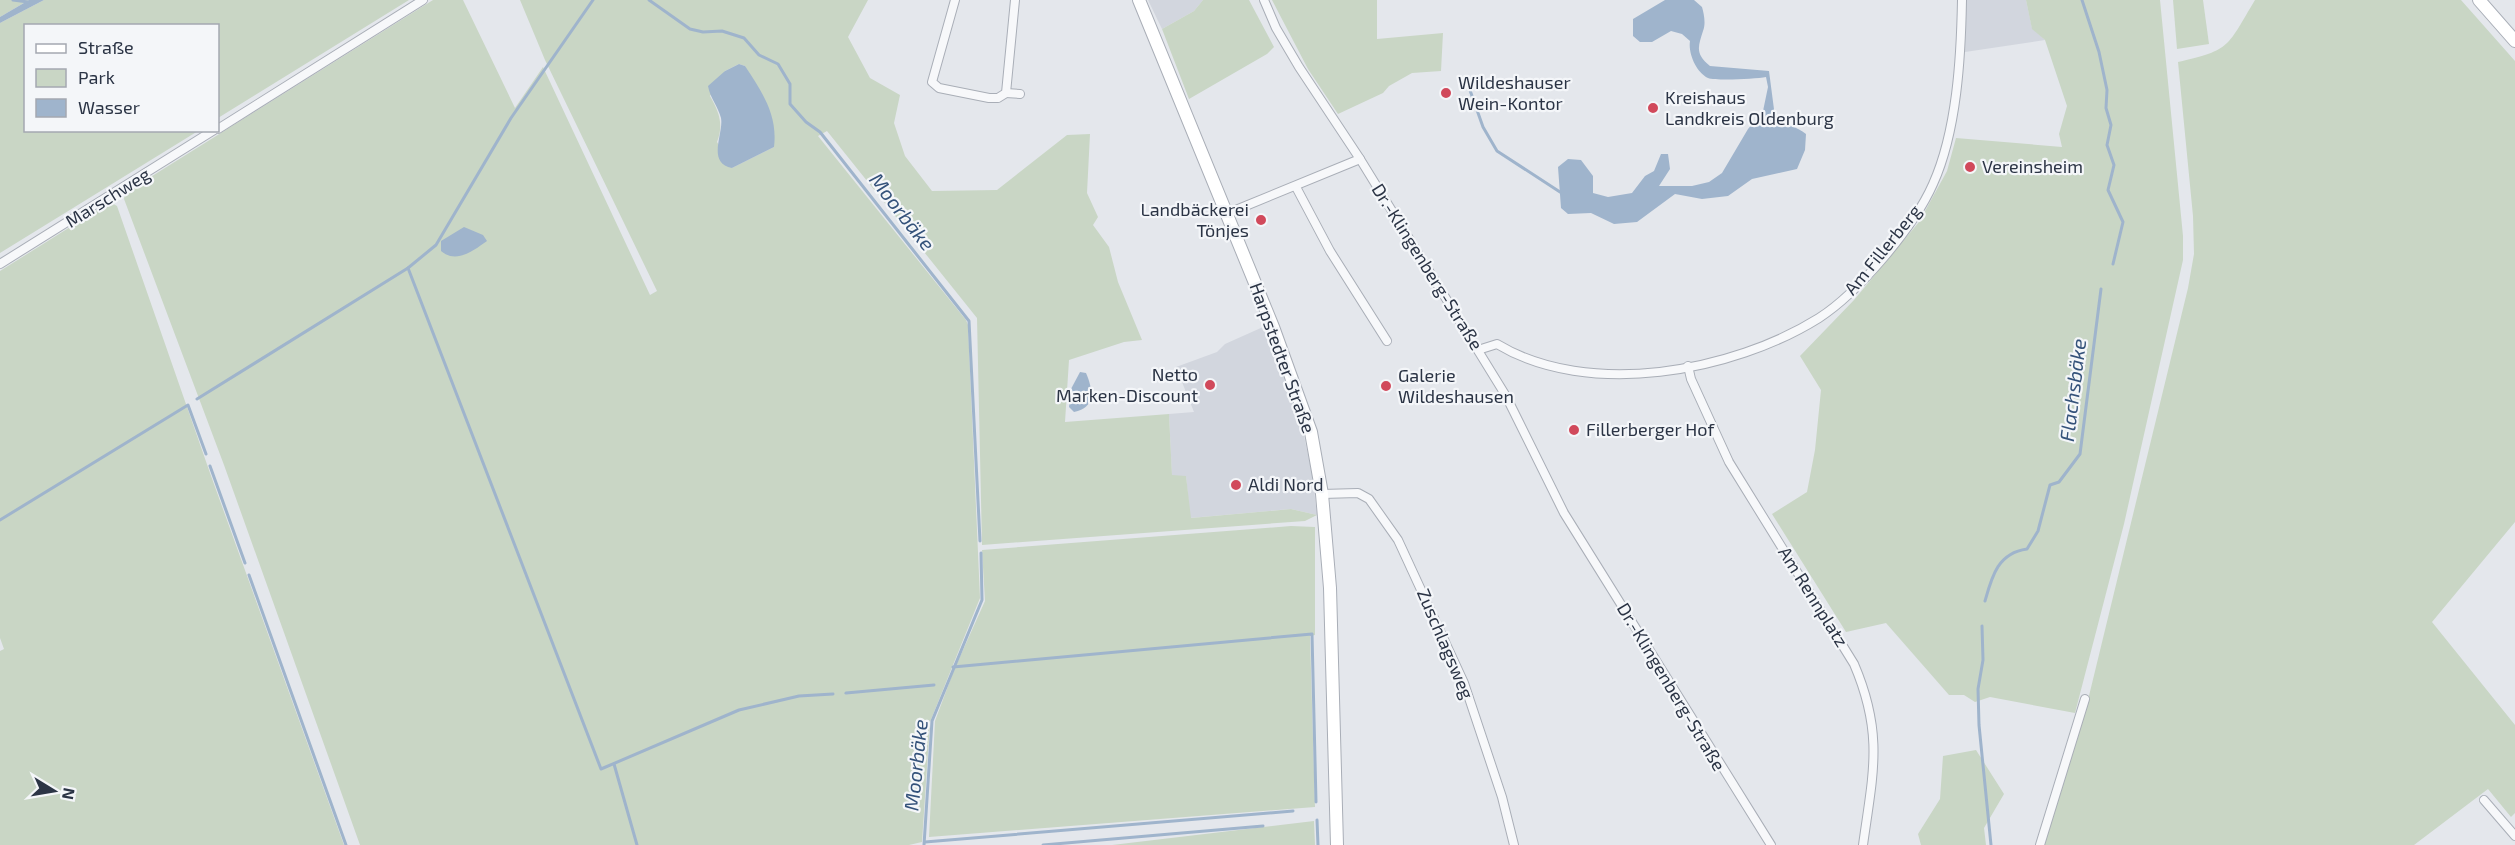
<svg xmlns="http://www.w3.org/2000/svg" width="2515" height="845" viewBox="0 0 2515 845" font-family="'Exo 2',sans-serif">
  <rect width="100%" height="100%" fill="#e4e7ec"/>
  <g fill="#d2d6de">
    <polygon points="1148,0 1203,0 1194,11 1162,29"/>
    <polygon points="1966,0 2026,0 2032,28 2045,40 1965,52"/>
    <polygon points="1263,327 1300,418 1312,473 1317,515 1291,509 1190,518 1186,476 1172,476 1169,414 1194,412 1176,367 1217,352 1225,344"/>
  </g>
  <g fill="#c9d6c5" fill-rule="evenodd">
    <polygon points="0,0 29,0 0,17"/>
    <polygon points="44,0 409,0 218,118 218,26 26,26 26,130 198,131 0,253 0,23"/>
    <path d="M433,0H463L515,108L543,67L650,295L657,291L545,60L520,0H868L848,37L870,78L900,95L894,123L905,156L932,191L997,190L1067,135L1090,134L1087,193L1098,217L1093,225L1109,247L1118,282L1142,340L1124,342L1069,360L1065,422L1169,414L1172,475L1186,476L1191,518L1291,509L1317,515L1305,521L982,545L977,318L827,131L818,136L966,320L968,325L980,598L930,722L922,842L909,845H360L224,465L124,199L125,193ZM739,64L745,66L774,147L732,168L717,142C724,124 719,112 710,96L725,71Z"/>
    <polygon points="1203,0 1249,0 1274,47 1267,54 1189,99 1162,29 1194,11"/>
    <polygon points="1272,0 1377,0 1377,39 1443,33 1441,71 1412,73 1389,86 1383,93 1338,114 1308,69"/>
    <polygon points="2026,0 2160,0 2183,236 2183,260 2124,524 2075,713 1990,697 1975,702 1964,695 1949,695 1886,623 1846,632 1772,514 1807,492 1815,450 1821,390 1800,356 1854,300 1919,222 1947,171 1956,138 2062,147 2059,134 2067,106 2045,40 2032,29"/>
    <polygon points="2173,0 2203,0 2209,44 2177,49"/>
    <path d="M2255,0H2461L2515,61V522L2432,622L2515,725V813L2511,817L2488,789L2414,845H2044L2088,700L2188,288L2194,254L2193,216L2178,62C2232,50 2227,46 2255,0Z"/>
    <polygon points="110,202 117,206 210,473 344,845 0,845 0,651 4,649 0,638 0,271"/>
    <polygon points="1291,526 1315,527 1315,635 1310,636 1315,807 929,837 935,721 954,670 985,601 982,550"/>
    <polygon points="1976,750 2004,794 1984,828 1986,845 1921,845 1918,834 1940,799 1943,756"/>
    <polygon points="1314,821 1315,845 1112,845"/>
  </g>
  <g fill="#9fb4cc">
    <polygon points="29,0 44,0 0,23 0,17"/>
    <path d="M1665,0H1694L1702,7C1704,14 1706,24 1703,31C1698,47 1695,54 1710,66L1769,71L1775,117C1785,125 1796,126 1806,134L1805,150L1797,169L1752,179L1728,196L1702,199L1675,194L1637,222L1614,224L1591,213L1568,214L1561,208L1558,167L1568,159L1581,160L1593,176V193L1608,197L1632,193L1645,176L1654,171L1661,154H1668L1670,169L1659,186H1692L1709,182L1722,173L1748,129L1763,111L1768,87L1766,77C1756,79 1716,81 1708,78C1696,72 1688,53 1690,41L1682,34L1671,31L1652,42H1640L1633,36V19Z"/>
    <path d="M739,64L745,66C762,92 778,115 774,147L732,168C706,163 724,133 721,118C718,106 710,98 708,86L725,71Z"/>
    <path d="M464,227L483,235L487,241C473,251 456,264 441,251V241Z"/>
    <path d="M1080,372L1086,373C1093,389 1096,408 1074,412L1069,407L1071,389Z"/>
  </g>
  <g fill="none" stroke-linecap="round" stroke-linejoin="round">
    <g stroke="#9fb4cc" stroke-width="3">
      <polyline points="13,0 28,2"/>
      <polyline points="649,0 690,29 703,32 722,31 744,38 759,55 778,64 790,84 790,104 806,122 820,132 969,321 980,541"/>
      <polyline points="2082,0 2099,52 2107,90 2106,108 2111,125 2107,145 2114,165 2108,190 2123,222 2113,264"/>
      <polyline points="1466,79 1483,127 1497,151 1560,192"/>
      <polyline points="408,268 601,769 739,710 799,696 833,694"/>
      <polyline points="197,399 408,268 436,245 511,118 593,0"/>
      <polyline points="210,466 245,563"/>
      <polyline points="0,520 188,405 206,454"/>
      <polyline points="249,575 346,845"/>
      <path d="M1985,601C1992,576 1998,553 2027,549L2038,531L2050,485L2059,482L2080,454L2101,289"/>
      <polyline points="1982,626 1983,660 1978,689 1979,725 1991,845"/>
      <polyline points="953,667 1312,634 1316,802"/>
      <polyline points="846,693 934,685"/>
      <polyline points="614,764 637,845"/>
      <polyline points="1317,820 1318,845"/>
      <polyline points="925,842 1293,811"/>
      <polyline points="924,845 932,721 982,600 981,553"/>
      <polyline points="1043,845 1263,826"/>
    </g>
    <defs>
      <g id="street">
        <polyline points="955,0 932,82 939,88 989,98 998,98 1006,93 1015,0"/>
        <polyline points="1264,0 1276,28 1299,67 1360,159 1506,396 1564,513 1771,845"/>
        <polyline points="1006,93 1020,94"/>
        <polyline points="218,129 423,0"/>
        <polyline points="1296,187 1330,251 1387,341"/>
        <polyline points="1226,214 1360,159"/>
        <polyline points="0,264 214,130"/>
        <path d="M1478,350L1497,344C1588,399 1733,372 1819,318C1859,292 1914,227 1933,184C1957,131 1961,57 1962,0"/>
        <path d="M1688,366L1691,379L1729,462L1854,664C1884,734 1873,773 1863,845"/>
        <polyline points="1322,494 1358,493 1369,499 1398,540 1464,683 1502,797 1514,845"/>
        <polyline points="2484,800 2515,836"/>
        <polyline points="2040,845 2085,699"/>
      </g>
      <g id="secondary">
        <polyline points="1139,0 1273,327 1311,432 1322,494 1330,588 1337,845"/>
        <polyline points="2479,0 2515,41"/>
      </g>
    </defs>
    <use href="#street" stroke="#a9aeb7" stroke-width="10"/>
    <use href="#secondary" stroke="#a9aeb7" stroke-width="14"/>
    <use href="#street" stroke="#f7f8fa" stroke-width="8"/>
    <use href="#secondary" stroke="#fff" stroke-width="12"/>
  </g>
  <g fill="#d1495b" stroke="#f4f6f9" stroke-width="2">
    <circle cx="1446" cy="93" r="6"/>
    <circle cx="1653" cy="108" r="6"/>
    <circle cx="1970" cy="167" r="6"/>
    <circle cx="1261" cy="220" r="6"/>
    <circle cx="1210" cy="385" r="6"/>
    <circle cx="1386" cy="386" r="6"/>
    <circle cx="1574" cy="430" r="6"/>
    <circle cx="1236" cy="485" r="6"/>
  </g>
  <g text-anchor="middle" stroke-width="4.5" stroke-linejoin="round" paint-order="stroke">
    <g font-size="18" fill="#2b3445" stroke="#f4f6f9" text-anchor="start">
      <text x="1458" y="89">Wildeshauser<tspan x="1458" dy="21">Wein-Kontor</tspan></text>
      <text x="1665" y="104">Kreishaus<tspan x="1665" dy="21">Landkreis Oldenburg</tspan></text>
      <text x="1982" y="173">Vereinsheim</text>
      <text x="1249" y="216" text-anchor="end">Landbäckerei<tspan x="1249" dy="21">Tönjes</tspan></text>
      <text x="1198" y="381" text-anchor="end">Netto<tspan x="1198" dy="21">Marken-Discount</tspan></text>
      <text x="1398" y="382">Galerie<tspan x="1398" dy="21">Wildeshausen</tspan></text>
      <text x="1586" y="436">Fillerberger Hof</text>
      <text x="1248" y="491">Aldi Nord</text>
    </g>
    <g font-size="18" fill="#2b3445" stroke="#f4f6f9">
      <text transform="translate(108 198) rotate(-32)" y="6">Marschweg</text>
      <text transform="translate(1883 250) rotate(-51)" y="6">Am Fillerberg</text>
      <text transform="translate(1427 267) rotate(58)" y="6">Dr.-Klingenberg-Straße</text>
      <text transform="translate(1282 358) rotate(70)" y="6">Harpstedter Straße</text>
      <text transform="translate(1813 597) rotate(58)" y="6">Am Rennplatz</text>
      <text transform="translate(1445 644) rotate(67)" y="6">Zuschlagsweg</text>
      <text transform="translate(1671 687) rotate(59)" y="6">Dr.-Klingenberg-Straße</text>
    </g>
    <g font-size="20" font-style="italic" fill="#34527a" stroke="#f4f6f9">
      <text transform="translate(902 212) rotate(52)" y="7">Moorbäke</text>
      <text transform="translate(2073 390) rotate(-83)" y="7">Flachsbäke</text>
      <text transform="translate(916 765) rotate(-84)" y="7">Moorbäke</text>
    </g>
  </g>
  <rect x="24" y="24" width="195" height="108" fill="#f4f6f9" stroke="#a4a8b1" stroke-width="1.5"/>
  <rect x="36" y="44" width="30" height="9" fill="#ffffff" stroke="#a4a8b1" stroke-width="1.5"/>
  <text x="78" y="54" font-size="18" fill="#2b3445">Straße</text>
  <rect x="36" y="69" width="30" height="18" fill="#c9d6c5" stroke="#a4a8b1" stroke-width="1.5"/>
  <text x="78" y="84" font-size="18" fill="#2b3445">Park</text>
  <rect x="36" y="99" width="30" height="18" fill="#9fb4cc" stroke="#a4a8b1" stroke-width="1.5"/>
  <text x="78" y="114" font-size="18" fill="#2b3445">Wasser</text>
  <g transform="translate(54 791) rotate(101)" stroke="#f4f6f9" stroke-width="4.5" paint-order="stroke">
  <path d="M0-4.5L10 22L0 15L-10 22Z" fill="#2b3445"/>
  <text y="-9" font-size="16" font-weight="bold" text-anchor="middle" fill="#2b3445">N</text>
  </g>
</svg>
